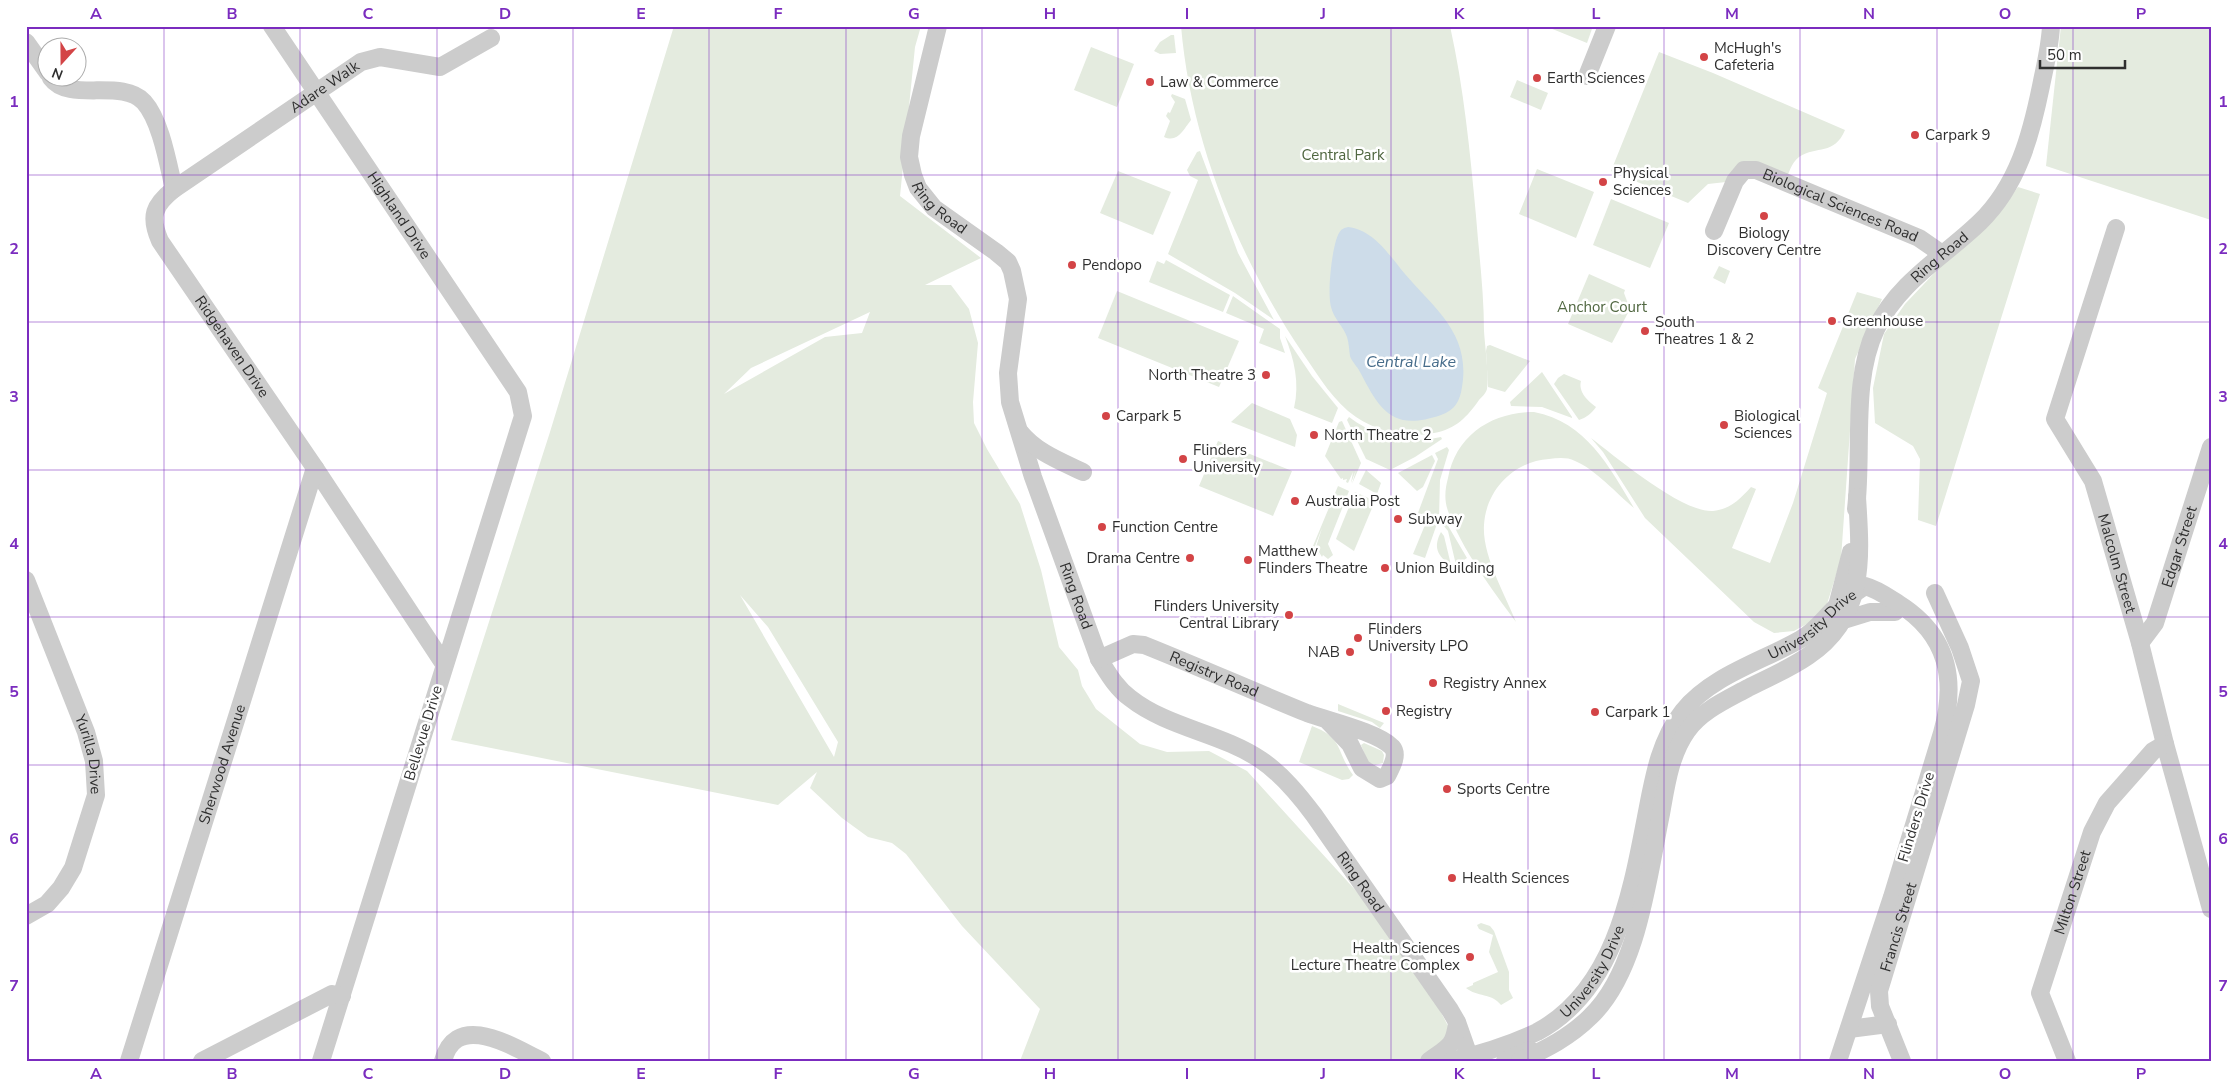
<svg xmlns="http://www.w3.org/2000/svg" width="2237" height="1087" viewBox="0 0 2237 1087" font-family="'Nunito Sans',sans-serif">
  <rect width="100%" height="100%" fill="#fff"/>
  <g fill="#e4ebdf" fill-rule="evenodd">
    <path d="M674,26H921L915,47L900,196L981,258L925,285H951L969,309L978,343L973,402L974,423L987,449L1020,504L1041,570L1059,647L1078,670L1082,686L1096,709L1140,744L1167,752L1209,751L1247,771L1408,948L1448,1026L1449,1032L1426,1061H1020L1040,1009L962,926L906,854L892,843L868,837L842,818L810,788L817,772L778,805L451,740L550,432ZM870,312L862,333L825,337L724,394L751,368ZM740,595L768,627L838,742L834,757Z"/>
    <path d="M1181,26H1450C1464,89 1470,152 1476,216C1479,254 1484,293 1484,331C1485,347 1489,374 1487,389C1486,393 1482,397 1479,400C1467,417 1456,429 1434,433C1407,438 1380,433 1356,417C1334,402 1319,377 1304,355C1239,259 1191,143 1181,26Z"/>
    <polygon points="1545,26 1593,26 1587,43"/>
    <polygon points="2061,26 2211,26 2211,220 2046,166"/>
    <polygon points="1171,35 1174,35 1176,53 1160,54 1154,51 1160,42"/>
    <polygon points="1091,47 1134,64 1117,107 1074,90"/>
    <path d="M1659,52L1713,73L1845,130C1834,156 1817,145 1799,157C1791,163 1789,173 1785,182L1756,170L1735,181L1708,184L1688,203L1611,171Z"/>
    <polygon points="1517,80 1548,93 1541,110 1510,97"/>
    <path d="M1172,94L1185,99L1191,120C1183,130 1178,143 1164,137L1170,121L1166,116L1168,112L1170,113L1175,102L1171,96Z"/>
    <polygon points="1200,151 1238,253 1274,320 1235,293 1168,254 1198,180 1190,176 1187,170 1197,152"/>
    <polygon points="1537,169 1594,192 1576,238 1519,214"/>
    <polygon points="1118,171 1171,192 1153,235 1100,213"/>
    <polygon points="2018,187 2040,194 1936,526 1918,520 1920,459 1913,446 1875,423 1873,388 1884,334 1905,304 1942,265 2001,210"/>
    <polygon points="1611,199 1669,223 1650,268 1593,245"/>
    <polygon points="1166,260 1230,295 1223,312 1149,282 1157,261 1164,264"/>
    <polygon points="1719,266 1730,271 1725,284 1713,278"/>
    <polygon points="1589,274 1625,290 1624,293 1630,309 1612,343 1568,324"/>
    <polygon points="1117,291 1239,341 1219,387 1098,338"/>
    <path d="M1857,292L1882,299L1855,359L1841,559L1827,604L1812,621L1794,631L1774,633L1754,622L1645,518L1603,452L1591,438C1616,457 1682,513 1713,511C1731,509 1740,499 1751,487L1756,489L1732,548L1770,563L1793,503L1827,393L1818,388Z"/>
    <polygon points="1233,296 1280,329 1280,338 1285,353 1259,343 1264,329 1226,313"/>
    <path d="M1285,336L1312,376L1338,408L1332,423L1294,408C1300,383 1294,359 1285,336Z"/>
    <polygon points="1490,345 1530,361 1505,392 1488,387 1486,351 1487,346"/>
    <polygon points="1542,372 1572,417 1572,418 1542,407 1511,406 1510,402"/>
    <path d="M1564,374L1581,381C1578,392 1588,401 1596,407C1592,413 1586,418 1579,420L1554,384L1558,378Z"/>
    <polygon points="1252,403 1290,419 1297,435 1295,447 1231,422"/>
    <path d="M1534,412C1586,422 1609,466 1634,508C1617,494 1595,469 1575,461C1567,457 1558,458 1549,459C1514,461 1486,490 1484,525C1482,556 1505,594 1516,622C1493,591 1461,548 1448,511C1444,500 1445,489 1448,478C1456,435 1492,412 1534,412Z"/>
    <path d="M1349,417C1377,438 1407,444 1441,437L1442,439L1415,457L1390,470L1366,459L1347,420Z"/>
    <polygon points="1342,421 1361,463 1352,484 1356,470 1351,483 1353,472 1348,483 1346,482 1347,479 1343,480 1343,478 1341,479 1325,456 1339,422"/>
    <polygon points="1218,441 1292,471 1273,516 1199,486"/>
    <polygon points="1447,447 1449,450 1440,480 1439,518 1425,558 1413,554 1425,525 1415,521 1438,459 1435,453"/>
    <polygon points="1432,455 1435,461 1423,487 1417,491 1398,473"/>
    <polygon points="1366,470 1381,483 1377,494 1359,484"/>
    <polygon points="1338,486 1349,491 1328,544 1333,555 1328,559 1323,555 1322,557 1316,547 1322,528 1315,546 1320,556 1313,546"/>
    <polygon points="1355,492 1375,501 1354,551 1336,539"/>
    <polygon points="1447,524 1467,558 1456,565 1448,531 1443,525"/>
    <path d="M1441,532L1444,536L1451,565C1437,556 1433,547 1441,532Z"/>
    <polygon points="1338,704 1384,723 1380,728 1372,722 1338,711"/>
    <path d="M1312,726C1344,738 1336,752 1353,775L1349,779L1342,780L1299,762Z"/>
    <polygon points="1364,743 1382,751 1384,755 1383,763 1375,765 1368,762 1361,745"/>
    <path d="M1481,923L1490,926L1494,931L1509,972V990L1513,998L1501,1005C1492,993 1477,997 1466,988L1473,985V983L1498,972L1489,952L1493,935L1479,929L1477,925Z"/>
  </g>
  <path fill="#cddce9" d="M1348,227C1374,230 1389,255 1405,274C1435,309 1471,334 1462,387C1460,401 1455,410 1441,415C1392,432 1380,410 1360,372C1357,366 1352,362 1350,356C1349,350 1349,343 1347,337C1343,326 1334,319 1331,307C1327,293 1332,245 1339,233C1341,229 1344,228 1348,227Z"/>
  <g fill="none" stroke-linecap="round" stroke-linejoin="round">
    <g stroke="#ccc" stroke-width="18">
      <path id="s1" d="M272,26L518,392L523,416L321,1061"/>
      <path id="s2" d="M938,26L911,136L909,157L913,175L918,188L934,208L996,252L1008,262L1012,271L1018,299L1008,373L1010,402L1033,477L1099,659C1108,673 1116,688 1130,698C1168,728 1221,733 1261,760C1282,774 1299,795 1314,815L1450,1010L1457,1022L1469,1056L1467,1061"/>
      <polyline points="26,42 48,73"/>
      <polyline points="1587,76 1607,26"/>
      <path id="s3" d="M51,78C69,103 122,78 144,102C161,121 168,164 174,189C154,205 149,216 160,241L315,468L444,664"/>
      <path id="s4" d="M174,189L361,62L380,57L440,67L491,38"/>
      <path id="s5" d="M2116,228L2055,419L2093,481L2140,643L2165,744L2211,909"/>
      <path id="s6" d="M1714,231L1735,181L1744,170H1756L1919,238L1942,254"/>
      <path d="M1020,432C1036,452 1060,461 1083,472"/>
      <path id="s7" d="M1856,509C1863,452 1851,381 1876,329C1898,282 1945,256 1980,222C2018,185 2031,135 2041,86C2045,66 2050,47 2051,26"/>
      <path id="s8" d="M26,580L86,732L94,761L96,795L73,868L61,888L47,904L26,916"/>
      <polyline points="1837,606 1851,552"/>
      <polyline points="1844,620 1870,612 1895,612"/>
      <path id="s9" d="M2140,643L2155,623L2211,447"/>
      <path id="s10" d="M1099,659L1133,644L1144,645C1199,667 1253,691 1307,713C1329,721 1377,732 1392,747C1399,755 1391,768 1387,776L1380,779L1362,768L1350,744L1327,720"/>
      <polyline points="1849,1029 1888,1024"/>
      <path id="s11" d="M129,1061L315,468"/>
      <polyline points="202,1061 332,994 342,996"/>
      <path d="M443,1061C456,1010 513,1047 542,1061"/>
      <path d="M1429,1061C1448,1047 1454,1047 1457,1023"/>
      <path id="s12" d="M1451,1061C1480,1054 1510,1045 1537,1032C1614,991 1631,895 1646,817C1653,781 1659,741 1683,711C1712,675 1763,661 1801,639C1816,631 1825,617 1837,606C1845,598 1856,593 1865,586C1877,589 1888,597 1899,604C1948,635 1957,680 1942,733L1892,897L1838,1061"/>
      <polyline points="1505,1061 1530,1050"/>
      <path d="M1520,1061C1546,1049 1570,1037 1590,1017C1638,972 1648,876 1661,814C1666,786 1670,755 1687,731C1701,711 1726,700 1748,688C1768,678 1789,669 1808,656C1866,617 1861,559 1857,497"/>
      <path id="s13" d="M1902,1061L1880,1006L1879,991L1966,705L1971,681L1960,648L1935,593"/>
      <path id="s14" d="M2067,1061L2040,993L2092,832L2107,803L2153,751L2165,744"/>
    </g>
  </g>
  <path fill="none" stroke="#7b2cbf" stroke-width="1" stroke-opacity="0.55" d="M164,26V1061M300,26V1061M437,26V1061M573,26V1061M709,26V1061M846,26V1061M982,26V1061M1118,26V1061M1255,26V1061M1391,26V1061M1528,26V1061M1664,26V1061M1800,26V1061M1937,26V1061M2073,26V1061M26,175H2211M26,322H2211M26,470H2211M26,617H2211M26,765H2211M26,912H2211"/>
  <g fill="#d34446" stroke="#fff" stroke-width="2">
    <circle cx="1704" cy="57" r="5"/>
    <circle cx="1537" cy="78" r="5"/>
    <circle cx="1150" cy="82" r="5"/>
    <circle cx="1915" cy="135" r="5"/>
    <circle cx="1603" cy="182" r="5"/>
    <circle cx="1764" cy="216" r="5"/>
    <circle cx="1072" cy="265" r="5"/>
    <circle cx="1832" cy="321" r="5"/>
    <circle cx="1645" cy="331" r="5"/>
    <circle cx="1266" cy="375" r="5"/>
    <circle cx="1106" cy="416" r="5"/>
    <circle cx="1724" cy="425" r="5"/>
    <circle cx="1314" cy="435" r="5"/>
    <circle cx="1183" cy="459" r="5"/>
    <circle cx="1295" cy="501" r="5"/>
    <circle cx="1398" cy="519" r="5"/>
    <circle cx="1102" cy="527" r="5"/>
    <circle cx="1190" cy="558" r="5"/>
    <circle cx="1248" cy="560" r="5"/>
    <circle cx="1385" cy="568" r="5"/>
    <circle cx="1289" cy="615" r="5"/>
    <circle cx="1358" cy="638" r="5"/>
    <circle cx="1350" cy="652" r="5"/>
    <circle cx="1433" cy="683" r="5"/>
    <circle cx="1386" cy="711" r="5"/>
    <circle cx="1595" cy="712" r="5"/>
    <circle cx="1447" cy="789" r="5"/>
    <circle cx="1452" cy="878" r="5"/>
    <circle cx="1470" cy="957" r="5"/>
  </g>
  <g text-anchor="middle" stroke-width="5" stroke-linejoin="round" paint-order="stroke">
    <g font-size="15" fill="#2f2f2f" stroke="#fff" text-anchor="start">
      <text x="1714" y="53">McHugh's<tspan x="1714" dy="17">Cafeteria</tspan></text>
      <text x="1547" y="83">Earth Sciences</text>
      <text x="1160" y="87">Law &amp; Commerce</text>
      <text x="1925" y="140">Carpark 9</text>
      <text x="1613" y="178">Physical<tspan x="1613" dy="17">Sciences</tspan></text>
      <text x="1764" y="238" text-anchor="middle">Biology<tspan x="1764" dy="17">Discovery Centre</tspan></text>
      <text x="1082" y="270">Pendopo</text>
      <text x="1842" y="326">Greenhouse</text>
      <text x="1655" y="327">South<tspan x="1655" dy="17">Theatres 1 &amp; 2</tspan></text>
      <text x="1256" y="380" text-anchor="end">North Theatre 3</text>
      <text x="1116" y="421">Carpark 5</text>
      <text x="1734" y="421">Biological<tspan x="1734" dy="17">Sciences</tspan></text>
      <text x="1324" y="440">North Theatre 2</text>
      <text x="1193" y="455">Flinders<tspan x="1193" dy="17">University</tspan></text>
      <text x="1305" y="506">Australia Post</text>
      <text x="1408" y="524">Subway</text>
      <text x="1112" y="532">Function Centre</text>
      <text x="1258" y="556">Matthew<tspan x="1258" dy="17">Flinders Theatre</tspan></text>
      <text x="1180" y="563" text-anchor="end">Drama Centre</text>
      <text x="1395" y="573">Union Building</text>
      <text x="1279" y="611" text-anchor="end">Flinders University<tspan x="1279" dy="17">Central Library</tspan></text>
      <text x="1368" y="634">Flinders<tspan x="1368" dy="17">University LPO</tspan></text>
      <text x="1340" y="657" text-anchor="end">NAB</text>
      <text x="1443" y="688">Registry Annex</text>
      <text x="1396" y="716">Registry</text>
      <text x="1605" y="717">Carpark 1</text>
      <text x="1457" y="794">Sports Centre</text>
      <text x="1462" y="883">Health Sciences</text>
      <text x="1460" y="953" text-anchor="end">Health Sciences<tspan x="1460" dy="17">Lecture Theatre Complex</tspan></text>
    </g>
    <g font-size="15" fill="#2f2f2f" stroke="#fff">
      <text dy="5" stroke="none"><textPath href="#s4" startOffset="182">Adare Walk</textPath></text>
      <text dy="5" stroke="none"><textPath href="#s2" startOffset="196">Ring Road</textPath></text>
      <text dy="5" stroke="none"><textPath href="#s6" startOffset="172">Biological Sciences Road</textPath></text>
      <text dy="5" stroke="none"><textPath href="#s1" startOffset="228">Highland Drive</textPath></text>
      <text dy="5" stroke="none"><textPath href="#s7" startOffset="279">Ring Road</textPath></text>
      <text dy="5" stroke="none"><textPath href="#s3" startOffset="380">Ridgehaven Drive</textPath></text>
      <text dy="5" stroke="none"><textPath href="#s9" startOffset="105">Edgar Street</textPath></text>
      <text dy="5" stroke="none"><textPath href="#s5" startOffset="359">Malcolm Street</textPath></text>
      <text dy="5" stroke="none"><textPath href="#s2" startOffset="631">Ring Road</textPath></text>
      <text dy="5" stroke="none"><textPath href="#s12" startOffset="611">University Drive</textPath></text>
      <text dy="5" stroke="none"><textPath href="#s10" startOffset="124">Registry Road</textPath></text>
      <text transform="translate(423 733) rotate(-73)" y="5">Bellevue Drive</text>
      <text dy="5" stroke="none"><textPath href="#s8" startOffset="186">Yurilla Drive</textPath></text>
      <text dy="5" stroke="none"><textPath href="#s11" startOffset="311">Sherwood Avenue</textPath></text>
      <text transform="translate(1916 817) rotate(-73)" y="5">Flinders Drive</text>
      <text dy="5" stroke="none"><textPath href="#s2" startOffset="1052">Ring Road</textPath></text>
      <text dy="5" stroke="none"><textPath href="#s14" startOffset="179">Milton Street</textPath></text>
      <text dy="5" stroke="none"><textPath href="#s13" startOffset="141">Francis Street</textPath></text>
      <text dy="5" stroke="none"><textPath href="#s12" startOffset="175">University Drive</textPath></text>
    </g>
    <g font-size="15" fill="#506741" stroke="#fff">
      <text x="1343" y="160">Central Park</text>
      <text x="1602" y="312">Anchor Court</text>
    </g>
    <g font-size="16" font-style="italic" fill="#456b89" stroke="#fff">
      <text x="1411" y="367">Central Lake</text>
    </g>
  </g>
  <rect width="2237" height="1087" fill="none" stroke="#ffffff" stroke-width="55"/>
  <g transform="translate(62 62) rotate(201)"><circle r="24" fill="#ffffff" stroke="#acacac"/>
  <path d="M0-4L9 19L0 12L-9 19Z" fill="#d34446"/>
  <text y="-8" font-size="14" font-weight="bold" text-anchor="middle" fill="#2f2f2f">N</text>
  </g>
  <path d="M2040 60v8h85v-8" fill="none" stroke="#2f2f2f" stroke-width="2.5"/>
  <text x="2047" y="60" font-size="15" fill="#2f2f2f" stroke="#ffffff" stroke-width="4" paint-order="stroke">50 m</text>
  <rect x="28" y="28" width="2182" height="1032" fill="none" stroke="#7b2cbf" stroke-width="2"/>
  <g font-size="16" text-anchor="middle" font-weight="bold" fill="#7b2cbf">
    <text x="96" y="19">A</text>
    <text x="232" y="19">B</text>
    <text x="368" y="19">C</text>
    <text x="505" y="19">D</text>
    <text x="641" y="19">E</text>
    <text x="778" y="19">F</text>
    <text x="914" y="19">G</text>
    <text x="1050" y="19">H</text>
    <text x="1187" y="19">I</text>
    <text x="1323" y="19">J</text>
    <text x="1459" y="19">K</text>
    <text x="1596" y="19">L</text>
    <text x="1732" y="19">M</text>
    <text x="1869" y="19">N</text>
    <text x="2005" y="19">O</text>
    <text x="2141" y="19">P</text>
    <text x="14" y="107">1</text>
    <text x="2223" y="107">1</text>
    <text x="14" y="254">2</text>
    <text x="2223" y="254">2</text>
    <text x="14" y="402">3</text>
    <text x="2223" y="402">3</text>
    <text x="14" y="549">4</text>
    <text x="2223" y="549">4</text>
    <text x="14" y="697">5</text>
    <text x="2223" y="697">5</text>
    <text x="14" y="844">6</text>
    <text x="2223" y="844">6</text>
    <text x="14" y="991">7</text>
    <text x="2223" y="991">7</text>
    <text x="96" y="1079">A</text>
    <text x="232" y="1079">B</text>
    <text x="368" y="1079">C</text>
    <text x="505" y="1079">D</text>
    <text x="641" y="1079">E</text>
    <text x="778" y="1079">F</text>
    <text x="914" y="1079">G</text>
    <text x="1050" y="1079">H</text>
    <text x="1187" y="1079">I</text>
    <text x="1323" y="1079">J</text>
    <text x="1459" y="1079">K</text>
    <text x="1596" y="1079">L</text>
    <text x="1732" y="1079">M</text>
    <text x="1869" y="1079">N</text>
    <text x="2005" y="1079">O</text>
    <text x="2141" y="1079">P</text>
  </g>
</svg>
